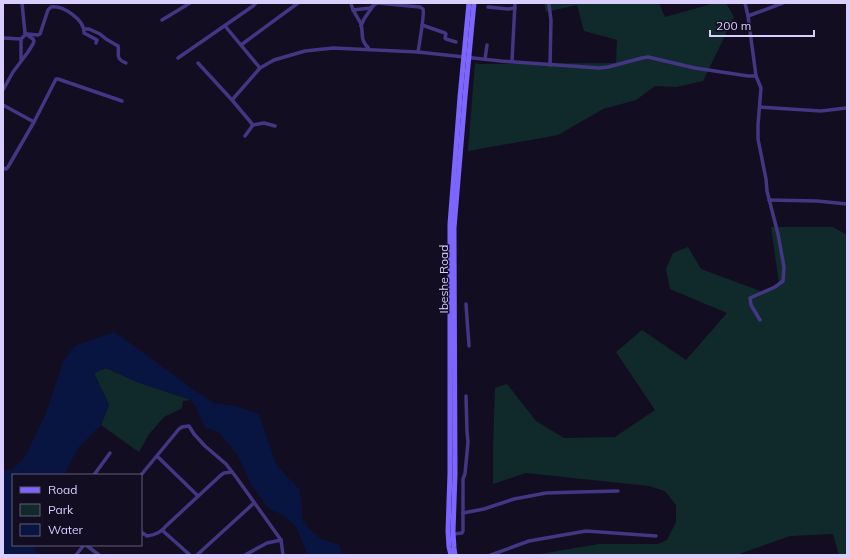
<svg xmlns="http://www.w3.org/2000/svg" width="850" height="558" viewBox="0 0 850 558" font-family="Mulish,sans-serif">
  <rect width="100%" height="100%" fill="#130d22"/>
  <g fill="#102a2c">
    <polygon points="544,3 659,3 665,17 715,3 726,3 734,17 703,81 676,87 655,86 636,100 603,109 558,135 468,151 475,63 479,64 616,63 617,40 584,31 577,5 546,12"/>
    <polygon points="771,227 833,227 847,235 847,555 839,555 833,534 790,536 736,555 534,555 599,544 658,544 667,540 676,522 676,505 665,491 649,486 526,473 493,484 493,450 495,388 507,384 536,421 564,438 615,437 655,410 616,352 642,330 686,360 727,313 670,289 666,269 673,253 688,247 701,269 763,292 779,283"/>
    <polygon points="106,368 137,382 191,400 183,401 182,408 164,417 149,434 139,452 101,425 109,405 94,373"/>
  </g>
  <polygon fill="#081540" points="114,332 127,341 198,393 215,403 236,406 259,414 276,464 299,489 302,505 302,520 309,529 321,539 339,545 342,555 308,555 296,527 284,516 267,507 251,484 238,456 220,433 205,427 196,407 191,400 137,382 106,368 94,373 109,405 101,425 78,448 64,475 13,475 13,545 32,545 38,555 6,555 3,551 3,471 13,469 25,457 46,413 63,362 74,346"/>
  <g fill="none" stroke-linecap="round" stroke-linejoin="round">
    <g stroke="#433683" stroke-width="3.5">
      <path d="M351,3C352,11 358,17 361,24C364,36 359,38 369,49"/>
      <path d="M378,3L420,7C421,8 422,8 423,9C425,13 419,45 418,52"/>
      <polyline points="745,3 748,16 756,76 761,88 758,125 758,139 766,179 767,191 778,234 784,267 783,281 775,287 750,298 751,305 760,320"/>
      <polyline points="549,5 551,20 550,65"/>
      <polyline points="488,7 508,9 515,8"/>
      <polyline points="353,10 370,8 377,3"/>
      <polyline points="748,16 783,3"/>
      <polyline points="162,20 190,3"/>
      <polyline points="422,25 445,33 446,34 445,38 446,39 456,42"/>
      <polyline points="225,26 260,68"/>
      <polyline points="361,26 364,19 373,6"/>
      <path d="M85,29H89L100,34L106,39L118,46C120,54 114,58 126,63"/>
      <path d="M27,34L38,35L40,34L48,10L51,7C63,5 85,20 84,33L97,40L96,43"/>
      <polyline points="3,38 21,39"/>
      <polyline points="241,45 298,3"/>
      <polyline points="178,58 253,6 256,3"/>
      <polyline points="485,59 487,45"/>
      <polyline points="21,60 21,39 25,35 25,33 22,3"/>
      <polyline points="512,61 515,3"/>
      <polyline points="198,63 232,100 253,125"/>
      <polyline points="3,90 13,72 28,52 33,44 34,41 33,39 25,33"/>
      <polyline points="232,100 260,68 274,60 305,51 333,48 418,52 501,61 599,68 608,67 642,58 648,57 695,68 748,76 756,76"/>
      <polyline points="3,105 34,122"/>
      <polyline points="760,107 821,111 846,108"/>
      <polyline points="245,136 253,125 264,123 275,126"/>
      <polyline points="3,168 6,169 8,167 34,122 56,79 58,79 122,101"/>
      <polyline points="769,200 817,201 847,204"/>
      <polyline points="466,304 469,346"/>
      <polyline points="157,456 198,496"/>
      <polyline points="94,475 110,453"/>
      <polyline points="141,475 179,429 182,427 189,426 194,434 205,446 226,464 236,477 281,540 283,555"/>
      <polyline points="463,513 484,509 514,499 546,493 578,492 618,491"/>
      <polyline points="163,531 190,555"/>
      <path d="M141,532L147,536C155,535 161,533 166,526L221,475L224,473L232,472"/>
      <polyline points="453,534 462,533 463,531 463,479 465,474 468,442 467,432 466,396"/>
      <polyline points="86,545 99,555"/>
      <polyline points="76,555 84,545"/>
      <polyline points="197,555 254,503"/>
      <polyline points="245,555 267,543 281,540"/>
      <polyline points="491,555 529,541 586,531 656,536"/>
    </g>
    <g stroke="#7d65ff" stroke-width="5">
      <polyline points="451,555 449,547 448,531 450,473 450,224 460,97 469,3"/>
      <polyline points="455,555 454,548 453,532 455,474 454,228 465,97 474,3"/>
    </g>
  </g>
  <g text-anchor="middle" stroke-width="3" stroke-linejoin="round" paint-order="stroke">
    <g font-size="12" fill="#daceff" stroke="#130d22">
      <text transform="translate(444 279) rotate(-90)" y="4">Ibeshe Road</text>
    </g>
  </g>
  <rect width="850" height="558" fill="none" stroke="#daceff" stroke-width="8"/>
  <rect x="12" y="474" width="130" height="72" fill="#130d22" stroke="#635a7a"/>
  <rect x="20" y="487" width="20" height="6" fill="#7d65ff" stroke="#635a7a"/>
  <text x="48" y="494" font-size="12" fill="#daceff">Road</text>
  <rect x="20" y="504" width="20" height="12" fill="#102a2c" stroke="#635a7a"/>
  <text x="48" y="514" font-size="12" fill="#daceff">Park</text>
  <rect x="20" y="524" width="20" height="12" fill="#081540" stroke="#635a7a"/>
  <text x="48" y="534" font-size="12" fill="#daceff">Water</text>
  <path d="M710 30v6h104v-6" fill="none" stroke="#daceff" stroke-width="2"/>
  <text x="716" y="30" font-size="12" fill="#daceff" stroke="#130d22" stroke-width="3" paint-order="stroke">200 m</text>
</svg>
